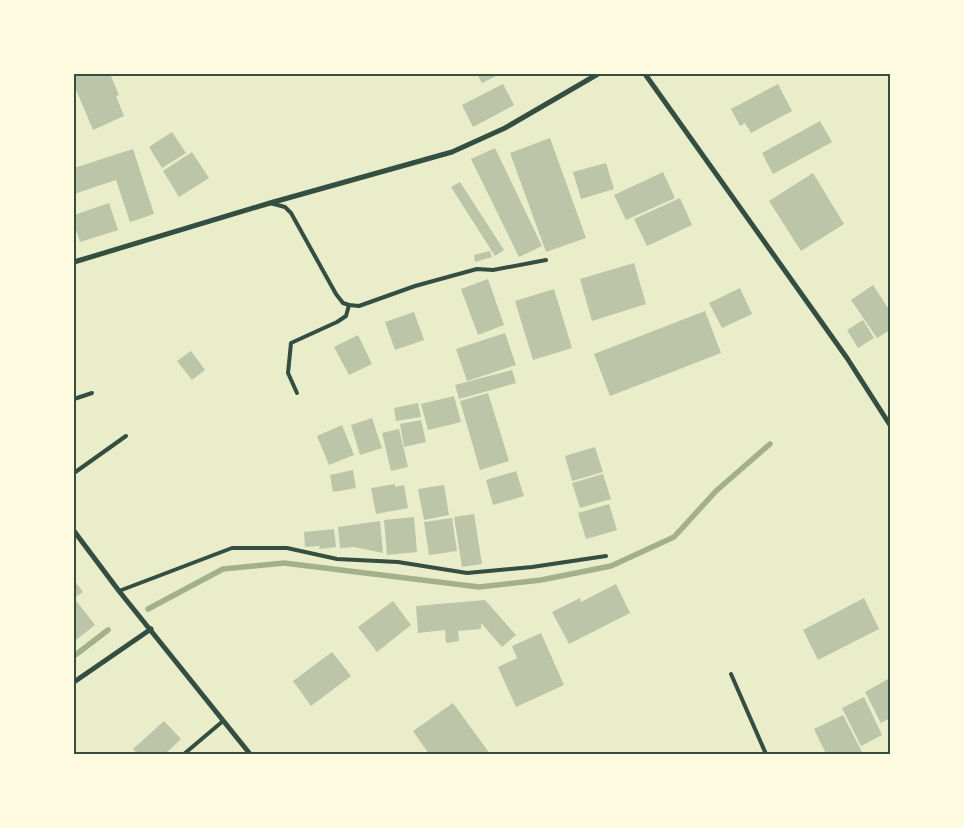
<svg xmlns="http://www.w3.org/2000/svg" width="964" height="828" viewBox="0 0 964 828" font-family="'Source Sans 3',sans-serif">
  <rect width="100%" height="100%" fill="#e9edc9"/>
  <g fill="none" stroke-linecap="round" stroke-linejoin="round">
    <g stroke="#a3b18a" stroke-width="5.5">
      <polyline points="148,609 223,569 284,563 479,587 541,580 611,566 674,537 716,491 770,444"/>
      <polyline points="74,656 108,630"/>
    </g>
  </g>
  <g fill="#bcc5a7">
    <polygon points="74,74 110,74 119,95 116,96 124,116 93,130 74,85"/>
    <polygon points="477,74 500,74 482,83"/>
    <polygon points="503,84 514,105 473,127 462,105"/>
    <polygon points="778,84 792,111 751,133 745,123 740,126 731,109"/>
    <polygon points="820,121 832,142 773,174 762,153"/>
    <polygon points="172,132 186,153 162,168 149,147"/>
    <polygon points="550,138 586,238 546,252 510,153"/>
    <polygon points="495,148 542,246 519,257 471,159"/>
    <polygon points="133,149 154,214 130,222 116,180 74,194 74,168"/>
    <polygon points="192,152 209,178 179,197 163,171"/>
    <polygon points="606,163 614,189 581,199 573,172"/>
    <polygon points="663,172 675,198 626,220 614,195"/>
    <polygon points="813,173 844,224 801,251 769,201"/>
    <polygon points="460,182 504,250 495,256 451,187"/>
    <polygon points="680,198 692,225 647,246 634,219"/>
    <polygon points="109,203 118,230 80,242 74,224 74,215"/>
    <polygon points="490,251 492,257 475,262 474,255"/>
    <polygon points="634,263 646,304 592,321 580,279"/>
    <polygon points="488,279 504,325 478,335 461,289"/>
    <polygon points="873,285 890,311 890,330 877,338 851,300"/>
    <polygon points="740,288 752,314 722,328 709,303"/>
    <polygon points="554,289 572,348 533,360 515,301"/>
    <polygon points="705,311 721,353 610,396 594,354"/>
    <polygon points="414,312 424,340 395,350 385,322"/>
    <polygon points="863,320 874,338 858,348 847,330"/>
    <polygon points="505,333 516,365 467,381 456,349"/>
    <polygon points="358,335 372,364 349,375 334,347"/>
    <polygon points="191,351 205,370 192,380 177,361"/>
    <polygon points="512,370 516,383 459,399 455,385"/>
    <polygon points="488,393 509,461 480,470 460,401"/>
    <polygon points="454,396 461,422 428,430 421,404"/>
    <polygon points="418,403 421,417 396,421 394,408"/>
    <polygon points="372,418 382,448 360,455 351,425"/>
    <polygon points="421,420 426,442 404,447 400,424"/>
    <polygon points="342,425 354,455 329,465 317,436"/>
    <polygon points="399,429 408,467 391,471 382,433"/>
    <polygon points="595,447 603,472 572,481 565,456"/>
    <polygon points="353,470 356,488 333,492 330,475"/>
    <polygon points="516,471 524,496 493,505 486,480"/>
    <polygon points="603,474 611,499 580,508 572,483"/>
    <polygon points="395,484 395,487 404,485 408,508 376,514 371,488"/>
    <polygon points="444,485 449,515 424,520 418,489"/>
    <polygon points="609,504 617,530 586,539 578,513"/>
    <polygon points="474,514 482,564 462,567 454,517"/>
    <polygon points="414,517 417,552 387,555 384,520"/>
    <polygon points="452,518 457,551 429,555 424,522"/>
    <polygon points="380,521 383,553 354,547 340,548 338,527"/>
    <polygon points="334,529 336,547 319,549 320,546 305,547 304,532"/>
    <polygon points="74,580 83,592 74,598 95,625 76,640 74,637"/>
    <polygon points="616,584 630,613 569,644 552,612 580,598 581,602"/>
    <polygon points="864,598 879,629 818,660 803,630"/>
    <polygon points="485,600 516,635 502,647 481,623 481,629 458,631 459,641 446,643 445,630 418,633 416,606"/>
    <polygon points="393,601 411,625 377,652 358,627"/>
    <polygon points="541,633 564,685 516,707 498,667 517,658 512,646"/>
    <polygon points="332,652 351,676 311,706 293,681"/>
    <polygon points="890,678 890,718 881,723 865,692"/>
    <polygon points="864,697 882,735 861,746 842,708"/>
    <polygon points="453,703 490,754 429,754 413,731"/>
    <polygon points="843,715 863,754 826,754 814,729"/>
    <polygon points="164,721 181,739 165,754 138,754 133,749"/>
  </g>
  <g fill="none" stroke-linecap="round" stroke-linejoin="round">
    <g stroke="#344e41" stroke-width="4">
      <polyline points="270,203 285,207 291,213 336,294 343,303 349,305 359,306 415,286 477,269 493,270 546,260"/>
      <polyline points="297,393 288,373 291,343 337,322 346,316 349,305"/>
      <polyline points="74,399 92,393"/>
      <polyline points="74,473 126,436"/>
      <polyline points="119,591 232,548 287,548 337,559 398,562 467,573 532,567 606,556"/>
      <polyline points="731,674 766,754"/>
      <polyline points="184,754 223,721"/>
    </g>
    <g stroke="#344e41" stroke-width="5">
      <polyline points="645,74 847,358 890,425"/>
      <polyline points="74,262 270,203 452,152 505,128 598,74"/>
      <polyline points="74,531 119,591 250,754"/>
      <polyline points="74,682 151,629"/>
    </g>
  </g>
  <rect width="964" height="828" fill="none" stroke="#fefae0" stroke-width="150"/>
  <rect x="75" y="75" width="814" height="678" fill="none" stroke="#344e41" stroke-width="2"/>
</svg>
